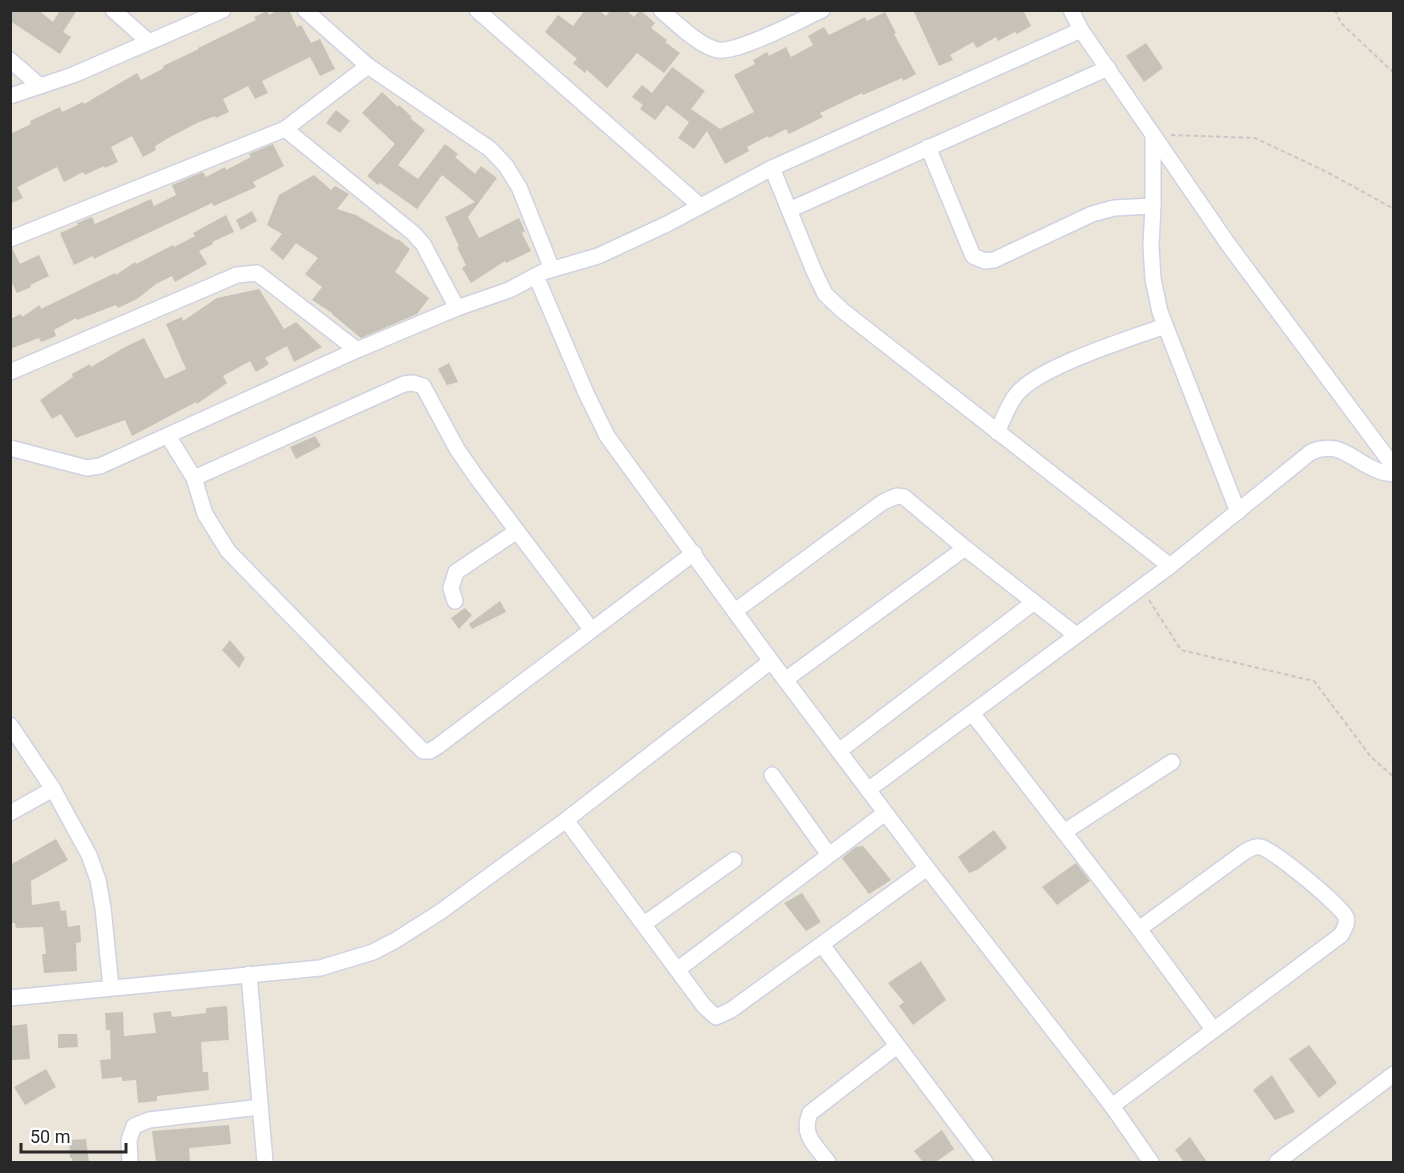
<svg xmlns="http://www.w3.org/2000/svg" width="1404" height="1173" viewBox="0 0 1404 1173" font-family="Roboto,sans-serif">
  <rect width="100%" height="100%" fill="#ebe4d9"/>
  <g fill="#c6c2b8">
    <polygon points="10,10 38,10 53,22 60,10 77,10 63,32 71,37 60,54 10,21"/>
    <polygon points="278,10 289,10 297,27 301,25 311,43 320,39 335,69 320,76 310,57 262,81 268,93 255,99 248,86 223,99 229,112 216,118 215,116 197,123 172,136 155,146 156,150 143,157 132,136 111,147 118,162 105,168 104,166 85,175 83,172 64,182 57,167 17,187 23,198 10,204 10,134 31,124 30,121 60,107 62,112 83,102 84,104 137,73 141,80 164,68 163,66 199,49 198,48 256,20 254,17 267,11 269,15"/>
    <polygon points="585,10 598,10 606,16 611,10 626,10 634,17 640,10 655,23 651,28 667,40 665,42 680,53 664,73 637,53 607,88 587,70 585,73 573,63 577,59 545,32 558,15 573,26"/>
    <polygon points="913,10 1023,10 1031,26 1017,34 1015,32 998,41 996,37 977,48 973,42 950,55 953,60 939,66"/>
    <polygon points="885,12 896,33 894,34 916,74 903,81 902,78 863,95 862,93 820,113 823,117 789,134 786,129 769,138 768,136 747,147 749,151 725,164 707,131 694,149 678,138 689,122 667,105 655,120 640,109 643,105 632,97 642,85 652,93 672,67 705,91 691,109 720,129 754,112 734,75 755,64 753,60 767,52 769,56 786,47 791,57 813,45 808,36 824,27 829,35 865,17 867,21"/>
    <polygon points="1146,43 1163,68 1144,82 1126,56"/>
    <polygon points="382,92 398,107 399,105 412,117 410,118 425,130 398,165 418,179 445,144 458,154 455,157 475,174 481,166 497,178 468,217 479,238 519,218 525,231 522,233 531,251 506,263 505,261 471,283 462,268 466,265 457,247 459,246 445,217 475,202 442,175 417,209 380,183 378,185 367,176 395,144 362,113"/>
    <polygon points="336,110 350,121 340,133 326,123"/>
    <polygon points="273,144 284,166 253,182 256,187 214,206 212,203 106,253 94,259 93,256 74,265 60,233 78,225 77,223 92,217 95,224 151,199 154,206 176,195 172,185 203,172 206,177 225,167 226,170 251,157 249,154"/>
    <polygon points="314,175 331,190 335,186 349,194 337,209 356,215 397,240 398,239 410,249 395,272 429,298 417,314 361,338 332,314 332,313 312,300 322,287 305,274 318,258 296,243 283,260 270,249 282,234 267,225 279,195"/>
    <polygon points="252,211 257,221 241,230 236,220"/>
    <polygon points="226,215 234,232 212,242 213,244 199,251 207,264 175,282 172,276 156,284 137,299 118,308 116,305 77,320 76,318 54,330 56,336 41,342 39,338 10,349 10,319 21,314 22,317 40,305 41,309 115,273 116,275 135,262 136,264 173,245 174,247 195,236 193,233"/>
    <polygon points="12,248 20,264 39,255 49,276 30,285 31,287 17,293 10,279"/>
    <polygon points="259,289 284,329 296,322 322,347 294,362 287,346 265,358 269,364 256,372 250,361 223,376 227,383 197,404 196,402 132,436 125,420 76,438 61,414 52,419 40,400 73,377 72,374 90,364 91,367 125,347 144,338 165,379 186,369 166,324 182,317 183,321 217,298"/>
    <polygon points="449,363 458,382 447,385 438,369"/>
    <polygon points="315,436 321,446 296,459 290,447"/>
    <polygon points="500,601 506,612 472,629 469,624"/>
    <polygon points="465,608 472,615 459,629 451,618"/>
    <polygon points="230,640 245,658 239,668 222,650"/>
    <polygon points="994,830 1007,848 977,870 969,873 958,857"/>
    <polygon points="56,839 68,860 31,881 32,905 59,901 61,911 66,910 68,927 80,925 81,942 76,943 77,971 44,973 42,954 46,954 43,927 16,928 15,923 10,923 10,865"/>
    <polygon points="863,846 891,880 869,894 842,858 856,847"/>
    <polygon points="1076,863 1090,881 1057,905 1042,887"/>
    <polygon points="802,893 821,922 806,931 784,903"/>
    <polygon points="921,961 946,1000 913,1025 899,1006 904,1002 888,983"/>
    <polygon points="227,1006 229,1040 201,1042 203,1072 208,1072 209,1090 157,1096 157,1101 138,1103 136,1080 122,1081 122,1077 102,1079 100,1060 111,1059 110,1030 106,1030 105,1013 123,1012 124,1036 156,1033 153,1013 171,1011 172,1017 206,1013 206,1008"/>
    <polygon points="27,1024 30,1059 12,1060 10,1026"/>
    <polygon points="58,1034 77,1034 78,1047 58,1048"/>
    <polygon points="1309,1045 1337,1083 1319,1098 1289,1059"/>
    <polygon points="46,1069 56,1087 25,1105 14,1087"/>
    <polygon points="1272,1075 1295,1112 1275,1120 1253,1090"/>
    <polygon points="229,1125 231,1144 189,1148 190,1162 156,1162 152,1131"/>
    <polygon points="942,1130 954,1149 936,1162 923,1162 914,1151"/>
    <polygon points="1190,1137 1207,1162 1184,1162 1175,1150"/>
    <polygon points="86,1139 89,1162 73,1162 72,1158 70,1158 69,1140"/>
  </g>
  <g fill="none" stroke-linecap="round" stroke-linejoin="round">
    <defs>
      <g id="minor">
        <polyline points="113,10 149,42"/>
        <polyline points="305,10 368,66 490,149 506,166 519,187 552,269"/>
        <polyline points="477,10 699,205"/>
        <path d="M661,10C675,22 700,47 718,50C738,53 800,20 822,10"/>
        <polyline points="1071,10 1081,30 1228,244 1394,467"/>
        <polyline points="10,60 40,86"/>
        <polyline points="10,96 73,75 223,10"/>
        <polyline points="285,129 413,233 423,244 457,308"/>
        <polyline points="1153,135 1153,206 1151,246 1153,279 1160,312 1238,512"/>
        <polyline points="928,147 973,256 985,261 994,260 1092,214 1114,208 1153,206"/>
        <polyline points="772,168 814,271 825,294 843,311 1170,566"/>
        <polyline points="789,210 1108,68"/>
        <polyline points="10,239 285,129 368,66"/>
        <polyline points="536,276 586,393 607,436 771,661 927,868 1112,1106 1151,1162"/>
        <polyline points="10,372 237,275 257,273 357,350"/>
        <path d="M997,432C1003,420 1008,405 1016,395C1037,367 1129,339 1165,326"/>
        <polyline points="168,436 194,478 205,514 228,551 423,751 430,751 438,746 694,553"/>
        <polyline points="10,448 87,468 100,466 357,350 457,308 509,290 543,272 598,256 667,224 772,168 1081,30"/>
        <polyline points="194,478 404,384 413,383 423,386 457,449 477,478 591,629"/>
        <polyline points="455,601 451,588 456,572 517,531"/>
        <polyline points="735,611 883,502 897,496 904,497 965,548 1076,635"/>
        <polyline points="785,680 965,548"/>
        <polyline points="972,713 1139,929"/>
        <polyline points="10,725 53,789 89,855 98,880 103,908 111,987"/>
        <polyline points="839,751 1034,602"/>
        <polyline points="772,775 829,855"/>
        <path d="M868,790L1170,566L1311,452C1341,439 1353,462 1379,471C1383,473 1389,473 1394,474"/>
        <polyline points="10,813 53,789"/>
        <polyline points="566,820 704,1006 716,1017 731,1010 927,868"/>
        <polyline points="1064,832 1172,762"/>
        <polyline points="644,924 734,860"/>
        <polyline points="822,945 985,1162"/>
        <polyline points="677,970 885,813"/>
        <polyline points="249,974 265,1162"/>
        <polyline points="10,998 320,968 373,952 396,940 440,912 566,820 771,661"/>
        <path d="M1112,1106L1341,935C1344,929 1348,924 1346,917C1341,906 1272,848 1260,847C1254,846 1248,850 1243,853L1139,929L1213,1029"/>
        <polyline points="130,1162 129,1140 134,1126 149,1120 260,1107"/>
        <path d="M828,1162C815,1145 801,1135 810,1113L897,1046"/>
        <polyline points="1277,1162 1394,1074"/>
      </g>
    </defs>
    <use href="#minor" stroke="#cfd2e2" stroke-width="18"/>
    <g stroke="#c7c7c7" stroke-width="2" stroke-dasharray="4.5 3" stroke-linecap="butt">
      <polyline points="1335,10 1341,23 1394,73"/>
      <polyline points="1171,135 1255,138 1327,172 1394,209"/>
      <polyline points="1149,600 1181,650 1314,681 1371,757 1394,777"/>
    </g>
    <use href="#minor" stroke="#fff" stroke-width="15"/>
  </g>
  <rect width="1404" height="1173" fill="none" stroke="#282828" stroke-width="24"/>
  <path d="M21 1143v9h105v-9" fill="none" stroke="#282828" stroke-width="3"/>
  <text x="30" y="1143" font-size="18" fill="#282828" stroke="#ffffff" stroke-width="4.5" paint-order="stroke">50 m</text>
</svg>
